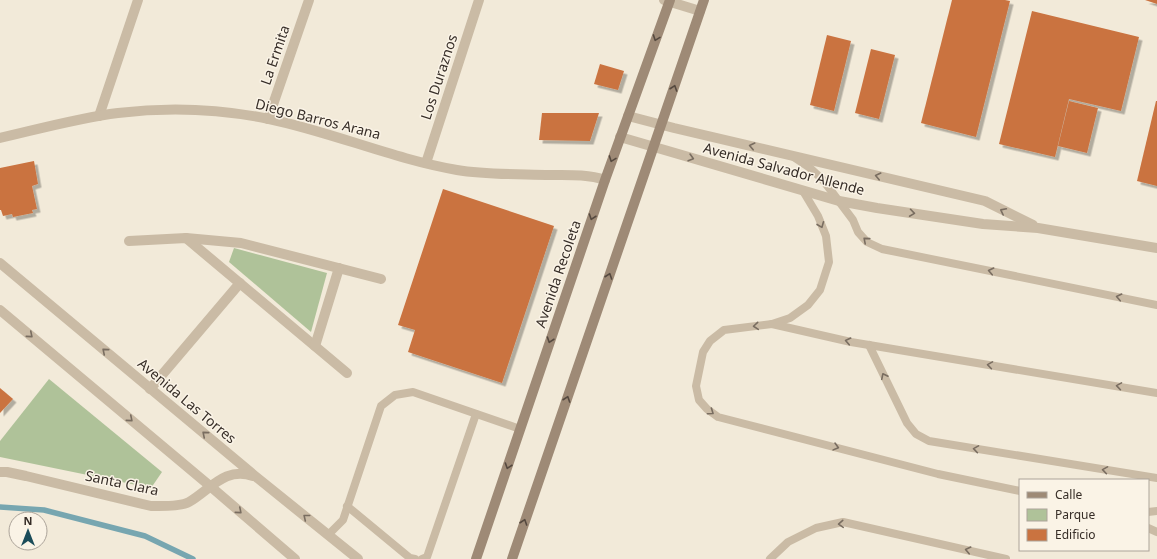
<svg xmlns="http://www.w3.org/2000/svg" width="1157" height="559" viewBox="0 0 1157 559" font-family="'Noto Sans',sans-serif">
  <defs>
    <filter id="shadow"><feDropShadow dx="3.5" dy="3.5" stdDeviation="0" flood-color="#0004"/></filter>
  </defs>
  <rect width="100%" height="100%" fill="#f2ead9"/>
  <g fill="#afc299">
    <polygon points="234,248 327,273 311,332 229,262"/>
    <polygon points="49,379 162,472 151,488 0,457 0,441"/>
  </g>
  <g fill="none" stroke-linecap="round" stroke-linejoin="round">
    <polyline stroke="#77a6b0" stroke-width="5.5" points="0,507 44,510 145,536 193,559"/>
  </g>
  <g fill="#ca7340" filter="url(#shadow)">
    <polygon points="952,0 1005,0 1010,1 976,137 921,123"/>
    <polygon points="1145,0 1157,0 1157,4"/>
    <polygon points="1032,11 1139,37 1121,111 1069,99 1055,157 999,144"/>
    <polygon points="827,35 851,41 834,111 810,105"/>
    <polygon points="871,49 895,55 879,119 855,113"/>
    <polygon points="600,64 624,71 618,90 594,84"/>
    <polygon points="1069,101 1098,108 1087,153 1058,146"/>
    <polygon points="1156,101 1157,101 1157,186 1137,181"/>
    <polygon points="542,113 599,113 590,141 539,140"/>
    <polygon points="34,161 38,184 32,186 37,209 32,210 33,213 13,217 12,214 3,216 1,210 0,210 0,168"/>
    <polygon points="443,189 554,226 502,383 408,352 415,330 398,325"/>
    <polygon points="0,388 13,399 0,413"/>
  </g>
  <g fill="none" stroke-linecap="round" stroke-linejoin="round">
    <g stroke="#cabba5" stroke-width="8">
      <polyline points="795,158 810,168 823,180 853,220 858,232 867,242 882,249 1157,305"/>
      <polyline points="803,191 818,216 826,236 829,262 820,290 808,305 790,318 772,324 724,330 710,341 703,352 696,386 699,400 707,409 718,417 938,474 1020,491"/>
      <polyline points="772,324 851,342 1157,393"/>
      <polyline points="869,345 907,423 916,434 929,441 1157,478"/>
      <polyline points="347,506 410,558 415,559"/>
      <polyline points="1148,512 1157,511"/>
      <polyline points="1148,528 1157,532"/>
      <polyline points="328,535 343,520 381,406 395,395 413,392 520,429"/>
      <polyline points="422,559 427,557 476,414"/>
      <polyline points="770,559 788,542 816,528 843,522 1006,559"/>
    </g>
    <g stroke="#cabba5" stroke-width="10">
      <polyline points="664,0 700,11"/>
      <polyline points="99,116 138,0"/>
      <polyline points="268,119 309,0"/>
      <path d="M0,138C39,129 78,118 118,113C167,107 220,109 269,119C332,132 393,159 457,170C487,175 519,174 550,175C568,175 588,174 605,180"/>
      <polyline points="426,163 479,0"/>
      <polyline points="186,238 347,373"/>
      <polyline points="129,241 186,238 241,243 381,279"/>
      <polyline points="0,263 255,476 358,559"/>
      <polyline points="0,310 210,486 295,559"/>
      <polyline points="315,346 339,268"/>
      <polyline points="150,389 240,283"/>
      <path d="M0,472H7L26,476L151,506C161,506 180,507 189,502C210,490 225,466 253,476"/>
    </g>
    <g stroke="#cabba5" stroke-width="10">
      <polyline points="628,116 674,128 985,201 1033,225"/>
      <polyline points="620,137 839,201 877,208 983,224 1038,228 1157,248"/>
    </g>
    <g stroke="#9e8a76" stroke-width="10">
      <polyline points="476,559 605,180 670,0"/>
      <polyline points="512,559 704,0"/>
    </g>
  </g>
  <defs><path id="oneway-chevron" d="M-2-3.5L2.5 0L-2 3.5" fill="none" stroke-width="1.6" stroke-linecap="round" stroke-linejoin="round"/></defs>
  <g stroke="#55493f">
    <use href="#oneway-chevron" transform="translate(656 38) rotate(110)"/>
    <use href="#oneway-chevron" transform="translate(674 88) rotate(-71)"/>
    <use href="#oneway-chevron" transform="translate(612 159) rotate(110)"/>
    <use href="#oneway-chevron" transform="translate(592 217) rotate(109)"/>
    <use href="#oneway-chevron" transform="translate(609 276) rotate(-71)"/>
    <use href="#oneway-chevron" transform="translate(550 340) rotate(109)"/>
    <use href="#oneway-chevron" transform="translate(567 399) rotate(-71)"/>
    <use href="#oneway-chevron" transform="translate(508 466) rotate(109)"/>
    <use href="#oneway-chevron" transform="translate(524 522) rotate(-71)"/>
  </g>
  <g stroke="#796d60">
    <use href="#oneway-chevron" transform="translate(752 146) rotate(-167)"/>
    <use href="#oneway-chevron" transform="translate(691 158) rotate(16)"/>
    <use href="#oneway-chevron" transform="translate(878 176) rotate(-167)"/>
    <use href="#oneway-chevron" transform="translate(1003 211) rotate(-153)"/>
    <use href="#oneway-chevron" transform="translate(912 213) rotate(8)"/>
    <use href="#oneway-chevron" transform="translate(821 225) rotate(68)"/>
    <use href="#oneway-chevron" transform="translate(866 240) rotate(-139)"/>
    <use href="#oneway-chevron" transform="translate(991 271) rotate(-168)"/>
    <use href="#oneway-chevron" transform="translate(1119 297) rotate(-168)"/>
    <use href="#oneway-chevron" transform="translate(756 326) rotate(175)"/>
    <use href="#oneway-chevron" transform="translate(30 335) rotate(40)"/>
    <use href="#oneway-chevron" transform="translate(848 341) rotate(-168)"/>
    <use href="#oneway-chevron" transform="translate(105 351) rotate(-140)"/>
    <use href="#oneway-chevron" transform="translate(990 365) rotate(-171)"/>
    <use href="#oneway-chevron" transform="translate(884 376) rotate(-116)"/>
    <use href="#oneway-chevron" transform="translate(1119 386) rotate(-171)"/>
    <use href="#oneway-chevron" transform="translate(711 412) rotate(35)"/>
    <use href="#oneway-chevron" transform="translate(130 419) rotate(40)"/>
    <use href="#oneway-chevron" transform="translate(205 434) rotate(-140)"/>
    <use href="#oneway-chevron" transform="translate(836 447) rotate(15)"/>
    <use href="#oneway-chevron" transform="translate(976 449) rotate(-171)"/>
    <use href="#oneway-chevron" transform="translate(1105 470) rotate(-171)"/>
    <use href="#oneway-chevron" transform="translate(239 511) rotate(41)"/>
    <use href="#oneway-chevron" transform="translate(306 517) rotate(-141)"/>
    <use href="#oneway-chevron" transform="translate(841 524) rotate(176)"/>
    <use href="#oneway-chevron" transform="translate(968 550) rotate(-167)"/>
  </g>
  <g text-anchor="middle" stroke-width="3" stroke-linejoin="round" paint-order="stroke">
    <g font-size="14" fill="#362d27" stroke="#faf3e6">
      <text transform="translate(275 55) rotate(-71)" y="5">La Ermita</text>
      <text transform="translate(439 77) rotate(-72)" y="5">Los Duraznos</text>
      <text transform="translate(318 119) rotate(14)" y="5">Diego Barros Arana</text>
      <text transform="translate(784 169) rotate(15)" y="5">Avenida Salvador Allende</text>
      <text transform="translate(558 274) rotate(-71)" y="5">Avenida Recoleta</text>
      <text transform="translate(187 401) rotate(40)" y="5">Avenida Las Torres</text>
      <text transform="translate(122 483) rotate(12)" y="5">Santa Clara</text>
    </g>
  </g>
  <rect x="1019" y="479" width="130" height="72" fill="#faf3e6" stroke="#aca49a"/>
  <rect x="1027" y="492" width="20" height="6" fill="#9e8a76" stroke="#aca49a"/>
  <text x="1055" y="499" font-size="12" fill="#362d27">Calle</text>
  <rect x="1027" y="509" width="20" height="12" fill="#afc299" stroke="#aca49a"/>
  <text x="1055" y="519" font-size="12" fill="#362d27">Parque</text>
  <rect x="1027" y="529" width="20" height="12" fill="#ca7340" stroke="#aca49a"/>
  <text x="1055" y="539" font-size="12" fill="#362d27">Edificio</text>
  <g transform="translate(28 531)"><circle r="19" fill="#faf3e6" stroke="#aca49a"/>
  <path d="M0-3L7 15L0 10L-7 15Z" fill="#1b4c59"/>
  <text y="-6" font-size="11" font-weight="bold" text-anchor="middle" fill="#362d27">N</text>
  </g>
</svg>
